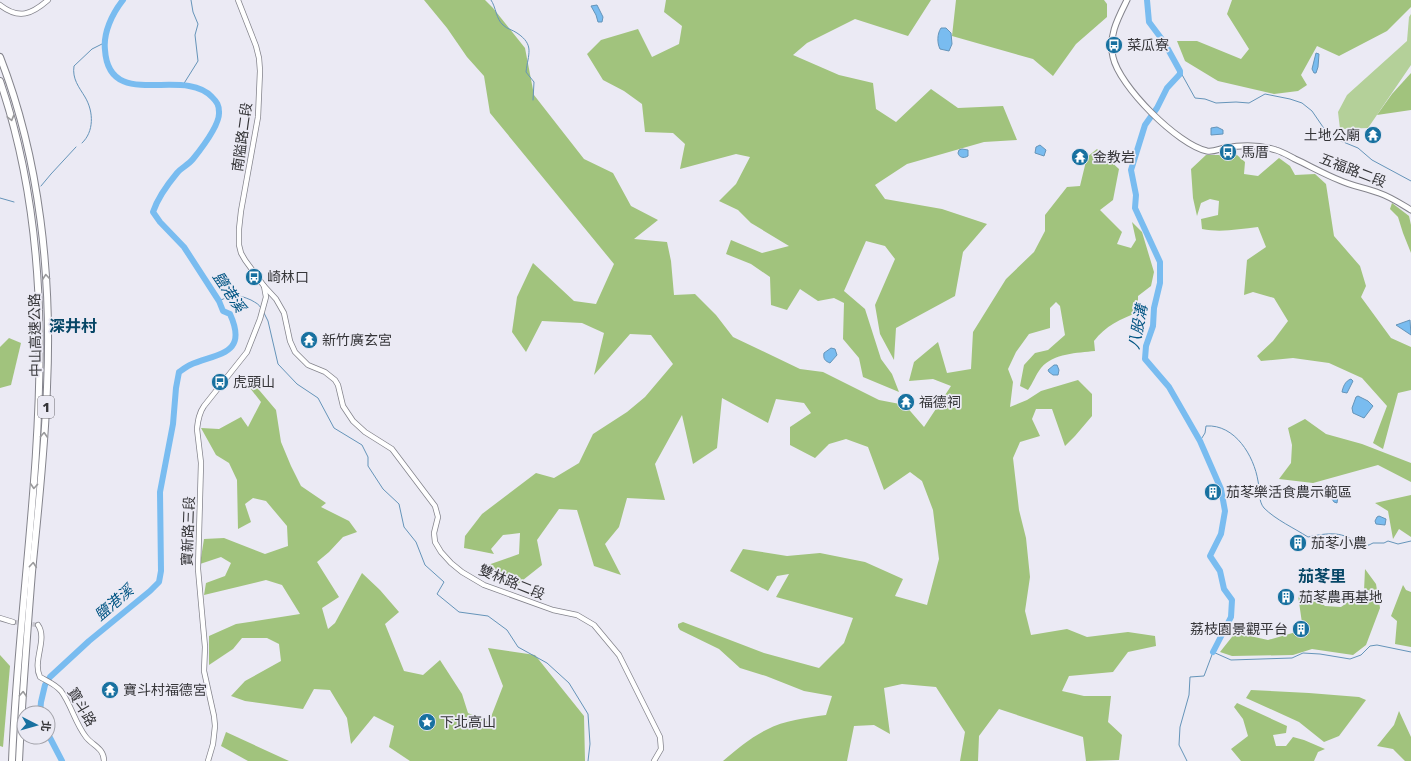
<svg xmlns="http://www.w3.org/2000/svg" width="1411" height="761" viewBox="0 0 1411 761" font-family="Rubik,'Noto Sans TC',sans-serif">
  <rect width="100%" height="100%" fill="#ebeaf4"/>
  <polygon fill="#b4d099" points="1411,14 1411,65 1368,128 1340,129 1338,112 1347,95 1407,41 1409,17"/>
  <g fill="#a1c37d">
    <path d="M424,0H485L493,8L525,48L534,95L548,113L584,159L613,173L631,206L658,220L634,239L667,242L671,261L674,295L695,294L716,315L733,337L800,369L823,372L879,400L905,405L924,427L951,386L933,379L909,381L914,362L938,342L947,373L971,369L973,332L1006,279L1034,252L1045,231V215L1067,187L1080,186L1087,157L1097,149L1119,169L1113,200L1100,210L1122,232L1117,244L1131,248L1136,240L1132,222L1142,232L1154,272L1151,286L1138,296V312C1121,319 1105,326 1094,341L1095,351C1077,353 1054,353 1041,368C1036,374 1033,383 1028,390L1020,386L1024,365L1035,353L1048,350L1065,335L1060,306L1056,302L1050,308V328L1029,334L1016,352L1008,369L1013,382L1010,407L1027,400L1041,391L1078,380L1092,394V416L1075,436L1065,446L1052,409H1036L1032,419L1040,436L1020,442L1013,458L1019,510L1026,538L1030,577L1025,611L1031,635L1067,629L1087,637L1128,632L1155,636L1156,646L1128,652L1113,672L1069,676L1062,691L1084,696H1111L1108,722L1122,735L1119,760L1086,761L1083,737L999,709L979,736L978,761H960L965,732L936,687L902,684L884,688L890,734L874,725L854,726L847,761H723C736,750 750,738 766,730C785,720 805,718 826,715L832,696L804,691L766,676L740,668L719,649L680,630L678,627V624L683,622L764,653L819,668L844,643L853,618L776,597L789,574L777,576L768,591L730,571L743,549L787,556L820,553L865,562L903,579L895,596L927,605L939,559L933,510L922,481L910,472L884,490L868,447L846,439L829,444L815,458L790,445V427L811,413L804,403L776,399L768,423L722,398L717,448L693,464L682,415L655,464L665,500L627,498L619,527L605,544L621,575L594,566L577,510L559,509L537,540L542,565L518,584L488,577L485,566L519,554L520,533L503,535L491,549L494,554L464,548L465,536L482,514L536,473L554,478L579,463L593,434L627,412L645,397L673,364L651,335L630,334L594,375L604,333L582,323L542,321L526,352L512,332L517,297L533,263L574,301L596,304L614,264L490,113L484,76L467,57L447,28Z"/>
    <polygon points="666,0 931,0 908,36 855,19 807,43 793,55 839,75 873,83 876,109 896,122 931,89 958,108 1003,106 1017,140 984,142 907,164 875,185 885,199 942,209 987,224 963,252 955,296 896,328 894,360 880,334 875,305 895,259 885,246 866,241 844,291 865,309 881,359 892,374 899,392 863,377 859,358 843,339 844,303 834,298 818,301 800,289 787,310 771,305 770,277 751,264 726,254 731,240 762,253 789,246 751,223 738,210 719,201 736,184 750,157 736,154 680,169 685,144 673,133 645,132 642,104 624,91 603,80 587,54 601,40 638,29 652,57 679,44 682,26 664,12"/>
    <polygon points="956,0 1104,0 1107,4 1107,17 1076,44 1053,76 1033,59 952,36"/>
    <polygon points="1232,0 1411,0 1411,7 1387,31 1339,56 1317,46 1301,75 1307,85 1298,91 1274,94 1218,81 1185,61 1177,41 1197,41 1241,59 1249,49 1227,14"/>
    <polygon points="1411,73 1411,110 1377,115 1392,94"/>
    <path d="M1206,155H1237L1245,162L1244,174L1258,176L1279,158L1290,166L1295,175L1315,174L1326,184L1334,236L1360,266L1366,286L1361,297L1391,338L1411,347V390L1398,393L1383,449L1373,443L1387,406L1362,378L1329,363L1293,358L1261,361L1257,356L1273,341L1288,321L1274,298L1253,292L1244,295L1247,260L1266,247L1258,227C1239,229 1221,233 1202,229L1201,219L1218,215L1219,201L1210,199L1201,203L1197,216L1193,198L1191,169Z"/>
    <polygon points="1392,203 1409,216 1411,225 1411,253 1403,233 1398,217 1390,209"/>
    <polygon points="9,338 21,343 11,385 0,388 0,347"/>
    <polygon points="254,384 276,410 281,442 291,466 301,486 326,503 321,507 349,521 357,532 343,537 329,552 317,562 339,597 322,608 328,629 335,623 362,573 380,590 399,612 385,624 404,671 423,675 440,660 462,694 468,713 489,722 503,686 488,648 535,655 584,716 585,761 410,761 389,747 394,726 374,716 351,744 347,718 330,690 314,689 303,709 245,701 231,696 245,681 281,661 279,644 267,638 242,638 233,649 209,665 209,636 236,624 300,614 282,585 266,580 204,595 206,583 225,576 231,563 221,557 200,564 204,539 224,538 265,554 288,546 287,526 266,501 253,498 245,504 251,522 238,529 237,480 229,463 216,455 201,428 219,429 241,417 248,427 261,402 250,388"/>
    <polygon points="1305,419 1326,434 1362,444 1411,463 1411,482 1378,465 1313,483 1279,479 1291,463 1292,445 1288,428"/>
    <polygon points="1411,495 1411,537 1399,529 1393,539 1388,511 1375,503"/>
    <polygon points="1365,569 1376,584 1380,608 1366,645 1353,655 1312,649 1293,655 1232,656 1220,652 1243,623 1250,636 1268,640 1303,630 1298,595 1310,592 1325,606 1341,607 1364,591"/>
    <polygon points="1403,585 1406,590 1411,592 1411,647 1395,644 1397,621 1391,616"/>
    <polygon points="0,655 10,666 3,747 0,746"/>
    <polygon points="1251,690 1309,693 1359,697 1366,700 1339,736 1324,742 1299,722 1246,698"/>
    <polygon points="1237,703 1287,726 1286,733 1273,735 1276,746 1286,746 1293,737 1304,740 1325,749 1318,752 1314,761 1241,761 1231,749 1248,736 1243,719 1234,707"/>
    <polygon points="1399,711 1411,737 1411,761 1405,761 1393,749 1377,746 1394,725"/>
    <polygon points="226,732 289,761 248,761 221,746"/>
  </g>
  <g fill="#79bcf0" stroke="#6594b9">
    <polygon points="597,5 603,17 602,22 598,22 596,15 591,6"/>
    <path d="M941,28H946L951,33L952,44L949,51L940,49C937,43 937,34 941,28Z"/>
    <polygon points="1316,53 1319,54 1318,67 1316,73 1314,73 1312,69"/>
    <polygon points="1217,127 1223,130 1223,134 1211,135 1211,128"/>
    <polygon points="1040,145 1046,150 1044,156 1035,153 1036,147"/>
    <path d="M962,149L968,150V156C963,159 959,157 958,153L959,150Z"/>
    <polygon points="1410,320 1411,335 1396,325"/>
    <path d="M831,348L835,349L837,355L830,363C825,361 823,359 824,353Z"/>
    <polygon points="1054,365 1057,365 1059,370 1058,375 1053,375 1049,372 1048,370"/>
    <path d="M1351,379L1353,381L1347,393L1342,392C1343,387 1345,381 1351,379Z"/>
    <polygon points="1358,396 1368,401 1373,406 1364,418 1353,413 1352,408 1356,397"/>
    <polygon points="1334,487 1339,488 1337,503 1334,502 1332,499"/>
    <polygon points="1379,516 1386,519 1385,525 1376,524 1375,521 1377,517"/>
  </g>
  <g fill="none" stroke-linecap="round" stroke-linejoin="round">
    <g stroke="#6594b9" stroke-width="1">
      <path d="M491,0C496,7 496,19 503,25C507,29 513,30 517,33C535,45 528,54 526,72L534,82L533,100"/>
      <polyline points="1180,71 1195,98 1205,99 1216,103 1236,102 1249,103 1265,94 1290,99 1302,103 1312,111 1323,127 1336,139 1358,148 1372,160 1411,181"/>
      <polyline points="183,85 198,61 195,35 198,24 193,12 191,0"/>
      <path d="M82,143C94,132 94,112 85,97C79,87 72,79 74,66L92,49L104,43"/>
      <polyline points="41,186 51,174 76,147"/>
      <polyline points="0,198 14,202"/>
      <path d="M219,301C233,294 237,294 251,300C256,303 259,304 261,308"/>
      <polyline points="264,313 268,321 278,364 297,384 318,398 334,428 362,445 368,457 368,466 383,489 399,504 404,527 416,542 425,565 444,582 437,594 459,612 488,616 507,630 518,647 547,663 569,683 588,714 590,744 588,761"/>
      <path d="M1200,441L1205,433L1206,426C1235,424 1254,456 1258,481C1260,490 1258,501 1264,508C1276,520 1294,528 1308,537C1327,533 1345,530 1359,546L1369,545L1373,543H1384L1388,541L1398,544L1411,541"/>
      <polyline points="1187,761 1179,745 1180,727 1189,695 1190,677 1204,676 1213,652 1231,660 1292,658 1303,653 1320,654 1350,659 1361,655 1370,646 1377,645 1411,652"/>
    </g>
    <g stroke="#79bcf0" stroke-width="6">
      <polyline points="1147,0 1149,22 1164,42 1180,71 1180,74 1167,88 1157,108 1145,125 1131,170 1136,195 1135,208 1160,262 1160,283 1154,308 1153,326 1146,346 1145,359 1169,387 1200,441 1221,489 1225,511 1221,534 1210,556 1220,571 1224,589 1232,600 1231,617 1213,652"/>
      <path d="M40,713L41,702L45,685L50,677L89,641L150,591L159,582L161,571L160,492L173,424L176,388L179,372C182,370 186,367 190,365C216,353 249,356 230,314L223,311L219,301L184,247L160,222L153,212C158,197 167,185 177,173C181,168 188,165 193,159C201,149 220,124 219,112C219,105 217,102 212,97C183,66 109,112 105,50C103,33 112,14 123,0"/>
      <polyline points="48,734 62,761"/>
    </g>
    <polyline stroke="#c7c6ce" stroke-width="4.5" stroke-dasharray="4.5 2" stroke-linecap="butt" points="13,622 38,625"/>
    <defs>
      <g id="tertiary">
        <path d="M0,5C19,20 32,14 48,0"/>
        <polyline points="264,286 276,299 284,313 290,341 295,352 308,365 325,372 335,380 338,385 343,406 353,421 365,432 392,449 435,506 438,517 434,533 435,542 441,552 451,563 462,572 484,585 553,610 577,615 594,625 619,655 660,737 661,749 654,761"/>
        <polyline points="0,618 13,622"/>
        <path d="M38,625C48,639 32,661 40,677C47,681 55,684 61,691C71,704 75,723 86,737C93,746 104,748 104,761"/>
        <path d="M208,761L213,744L215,726L214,716L204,671L205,647L198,569L201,463L197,429C198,420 199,413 204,406L247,352L260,319L266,297L264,286L245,260L241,253L239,245V229L241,211L258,117L260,71L259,58L256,46L238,0"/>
      </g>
      <path id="secondary" d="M1127,0C1118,18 1108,36 1113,57C1119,86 1178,145 1207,151C1214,152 1219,149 1225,148C1241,145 1260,145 1276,150C1283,152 1289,156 1295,159C1310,166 1324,174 1339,180C1352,186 1366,188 1379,193C1391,197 1401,204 1411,210"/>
      <g id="motorway">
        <path d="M0,57C40,159 52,278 47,387C45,449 38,511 32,572C27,635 22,698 19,761"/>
        <path d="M0,81C76,303 21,534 12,761"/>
      </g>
    </defs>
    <use href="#tertiary" stroke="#84848c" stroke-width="6"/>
    <use href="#secondary" stroke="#84848c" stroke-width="7"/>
    <use href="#motorway" stroke="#84848c" stroke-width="8"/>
    <use href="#tertiary" stroke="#fff" stroke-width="4.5"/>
    <use href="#secondary" stroke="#fff" stroke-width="5"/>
    <use href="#motorway" stroke="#fff" stroke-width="6"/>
  </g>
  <defs><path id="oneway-chevron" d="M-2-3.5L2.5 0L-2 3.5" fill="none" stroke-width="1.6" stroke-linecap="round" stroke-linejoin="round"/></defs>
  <g stroke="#9a9a9c">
    <use href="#oneway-chevron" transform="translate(11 118) rotate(75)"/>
    <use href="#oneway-chevron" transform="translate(46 277) rotate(-95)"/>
    <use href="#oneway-chevron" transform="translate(44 435) rotate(-87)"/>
    <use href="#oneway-chevron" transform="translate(34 486) rotate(94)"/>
    <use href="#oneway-chevron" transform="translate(33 565) rotate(-85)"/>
    <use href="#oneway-chevron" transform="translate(23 694) rotate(-87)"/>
  </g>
  <defs>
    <symbol id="bus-disc" viewBox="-11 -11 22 22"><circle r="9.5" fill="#1871a0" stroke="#ebeaf4"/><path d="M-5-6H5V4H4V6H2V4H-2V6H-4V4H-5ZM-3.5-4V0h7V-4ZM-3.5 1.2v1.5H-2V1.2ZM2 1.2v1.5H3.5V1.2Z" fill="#fff"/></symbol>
    <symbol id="temple-disc" viewBox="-11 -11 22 22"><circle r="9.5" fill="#1871a0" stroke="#ebeaf4"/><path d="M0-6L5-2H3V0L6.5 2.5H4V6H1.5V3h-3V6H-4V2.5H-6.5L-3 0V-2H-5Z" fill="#fff"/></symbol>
    <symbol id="building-disc" viewBox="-11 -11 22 22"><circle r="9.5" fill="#1871a0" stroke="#ebeaf4"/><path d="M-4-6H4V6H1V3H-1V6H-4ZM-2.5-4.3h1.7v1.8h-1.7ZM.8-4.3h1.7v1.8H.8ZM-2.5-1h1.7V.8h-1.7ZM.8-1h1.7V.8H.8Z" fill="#fff"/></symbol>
    <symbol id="sight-disc" viewBox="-11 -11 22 22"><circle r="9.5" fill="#1871a0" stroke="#ebeaf4"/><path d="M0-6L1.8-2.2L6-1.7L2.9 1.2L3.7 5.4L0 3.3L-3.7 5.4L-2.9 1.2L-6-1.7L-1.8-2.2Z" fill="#fff"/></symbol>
  </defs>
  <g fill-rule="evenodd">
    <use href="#bus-disc" x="1104" y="35" width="20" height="20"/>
    <use href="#temple-disc" x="1363" y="125" width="20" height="20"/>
    <use href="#bus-disc" x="1218" y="142" width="20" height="20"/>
    <use href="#temple-disc" x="1070" y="147" width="20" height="20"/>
    <use href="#bus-disc" x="244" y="267" width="20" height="20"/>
    <use href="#temple-disc" x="299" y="330" width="20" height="20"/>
    <use href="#bus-disc" x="210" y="372" width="20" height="20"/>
    <use href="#temple-disc" x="896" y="392" width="20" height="20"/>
    <use href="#building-disc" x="1203" y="482" width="20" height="20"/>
    <use href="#building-disc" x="1288" y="533" width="20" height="20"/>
    <use href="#building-disc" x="1276" y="587" width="20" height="20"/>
    <use href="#building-disc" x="1291" y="619" width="20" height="20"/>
    <use href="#temple-disc" x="100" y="680" width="20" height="20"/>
    <use href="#sight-disc" x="417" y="712" width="20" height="20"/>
  </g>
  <g text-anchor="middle" stroke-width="3.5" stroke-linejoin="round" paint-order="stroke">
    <rect fill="#ebeaf4" stroke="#6c6b70" stroke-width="1" x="38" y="396" width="16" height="22" rx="3"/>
    <g font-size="13" font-weight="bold" fill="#353538">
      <text x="46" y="412">1</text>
    </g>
    <g font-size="14" fill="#353538" stroke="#ebeaf4" text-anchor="start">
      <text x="1127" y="50">菜瓜寮</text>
      <text x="1360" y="140" text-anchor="end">土地公廟</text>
      <text x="1241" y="157">馬厝</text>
      <text x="1093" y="162">金教岩</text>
      <text x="267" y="282">崎林口</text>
      <text x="322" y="345">新竹廣玄宮</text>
      <text x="233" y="387">虎頭山</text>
      <text x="919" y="407">福德祠</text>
      <text x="1226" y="497">茄苳樂活食農示範區</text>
      <text x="1311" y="548">茄苳小農</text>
      <text x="1299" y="602">茄苳農再基地</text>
      <text x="1288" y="634" text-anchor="end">荔枝園景觀平台</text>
      <text x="123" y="695">寶斗村福德宮</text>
      <text x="440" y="727">下北高山</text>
    </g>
    <g font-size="14" fill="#353538" stroke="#ebeaf4">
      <text transform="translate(242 137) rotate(-82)" y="5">南隘路二段</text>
      <text transform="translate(1353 170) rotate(21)" y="5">五福路二段</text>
      <text transform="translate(35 335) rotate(-91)" y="5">中山高速公路</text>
      <text transform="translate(188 531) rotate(-88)" y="5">寶新路三段</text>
      <text transform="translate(512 582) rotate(22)" y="5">雙林路二段</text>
      <text transform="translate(82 707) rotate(60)" y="5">寶斗路</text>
    </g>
    <g font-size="15" font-style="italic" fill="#005483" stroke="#ebeaf4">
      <text transform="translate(229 292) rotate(56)" y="5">鹽港溪</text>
      <text transform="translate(1138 327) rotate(-79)" y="5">八股溝</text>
      <text transform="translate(114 603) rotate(-41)" y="5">鹽港溪</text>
    </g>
    <g font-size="16" font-weight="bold" fill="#064666" stroke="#ebeaf4">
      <text x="73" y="332">深井村</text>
      <text x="1322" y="582">茄苳里</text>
    </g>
  </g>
  <g transform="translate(36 725) rotate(96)"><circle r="19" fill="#ebeaf4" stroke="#a2a2a9"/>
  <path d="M0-3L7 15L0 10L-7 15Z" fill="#1871a0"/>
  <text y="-6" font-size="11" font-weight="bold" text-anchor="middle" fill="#353538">北</text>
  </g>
</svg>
